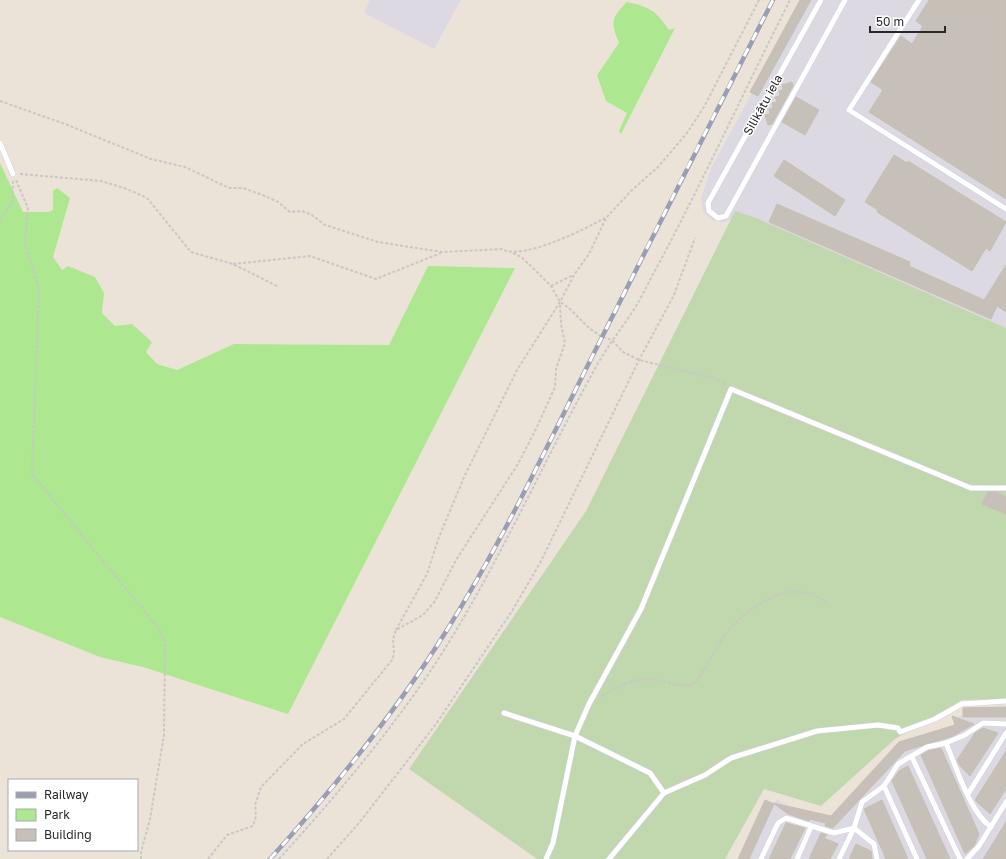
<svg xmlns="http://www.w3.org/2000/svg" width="1006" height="859" viewBox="0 0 1006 859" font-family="'Golos Text',sans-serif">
  <rect width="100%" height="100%" fill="#ece3d8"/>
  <g fill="#dcd9e3">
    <polygon points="370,0 461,0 434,49 364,13"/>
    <polygon points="803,0 1006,0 1006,328 735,211 732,219 724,222 712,220 703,212 701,199 711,168"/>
    <polygon points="963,707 1006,707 1006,859 738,859 777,799 791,807 831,816 899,742 955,725 953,719 963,715"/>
  </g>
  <g fill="#ade78f">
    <path d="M627,2C650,7 656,11 669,30L675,28L621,134L619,131L627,113L606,101L597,75L619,43C611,22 610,19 627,2Z"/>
    <polygon points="0,163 23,212 49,212 53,210 53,191 57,188 70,198 53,257 62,270 68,266 95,277 104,293 102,313 115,326 132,324 152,342 146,352 157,364 177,370 234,344 389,345 428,266 515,268 288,714 143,667 100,657 0,617"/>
  </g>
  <polygon fill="#c1d7ad" points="735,211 756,218 1006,328 1006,699 962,700 895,739 821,806 764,789 725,859 537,859 409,769 586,511"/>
  <g fill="#c7c0b8" stroke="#c7bfb2">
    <polygon points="800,0 811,0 758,96 750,92"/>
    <polygon points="929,0 1006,0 1006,199 869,112 883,90 871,82 901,36 912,44 923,26 916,21"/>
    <polygon points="792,82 793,86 772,124 768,125 765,115 770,114 769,109 773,108 772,103 777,102 775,97 780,96 779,91 783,90 782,85"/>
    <polygon points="796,97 819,110 805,135 782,122"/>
    <polygon points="894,155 907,163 908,161 1006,222 990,251 986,248 972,271 877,212 878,210 865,202"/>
    <polygon points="784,160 845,200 835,216 774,176"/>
    <polygon points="777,204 910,262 909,266 984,300 1006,265 1006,312 997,306 991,319 769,222"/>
    <polygon points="988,492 996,492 1006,497 1006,514 982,504"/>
    <polygon points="1006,707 1006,717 963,717 963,708"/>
    <polygon points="952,716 974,724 953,736 905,751 833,828 825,826 826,823 809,819 809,821 788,814 773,803 831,816 899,742 955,725"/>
    <polygon points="983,728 998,733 970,776 960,766 957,760 975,733"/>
    <polygon points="941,748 979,834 974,846 965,854 921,755 928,751"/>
    <polygon points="1006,751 1006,789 990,814 975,800"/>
    <polygon points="908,766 950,859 927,859 892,781 899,771"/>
    <polygon points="765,800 774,804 749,859 738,859"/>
    <polygon points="882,800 908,859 886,859 864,809"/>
    <polygon points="1006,822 1006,859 983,859 988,851"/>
    <polygon points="786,823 805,828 790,859 769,859"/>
    <polygon points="821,833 827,835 824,838 838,844 830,859 809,859"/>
    <polygon points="856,844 871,851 872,859 849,859"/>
  </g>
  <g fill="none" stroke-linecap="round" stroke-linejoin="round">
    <defs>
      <g id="lane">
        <polyline points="821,0 708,203 709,211 718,218 726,216 845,0"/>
        <polyline points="919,0 849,110 1006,209"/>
        <polyline points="0,143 13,174"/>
        <polyline points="504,713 575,736 650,773 664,793"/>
        <path d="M946,743C956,766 970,813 991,827"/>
        <polyline points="912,757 960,859"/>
        <polyline points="884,786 917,859"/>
        <polyline points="968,794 1006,733"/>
        <polyline points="546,859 553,843 575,736 589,704 641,609 731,389 971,488 1006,488"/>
        <polyline points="609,859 664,793 705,775 731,758 817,731 878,725 898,728 900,732 935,719 962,704 1006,701"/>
        <polyline points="761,859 778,823 786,818 834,833 854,828 874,844 877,859"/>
        <polyline points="797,859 811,827"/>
        <polyline points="839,859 854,828 862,802 884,786 898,764 927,747 946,743 965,735 983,723 1006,724"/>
        <polyline points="967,859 979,846 1006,802"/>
      </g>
    </defs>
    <use href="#lane" stroke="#cdd1e2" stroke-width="6"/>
    <g stroke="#c7c7c7" stroke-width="2" stroke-dasharray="3 2" stroke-linecap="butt">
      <path d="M0,101L65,124L151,159L185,167L229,188H243L265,196L278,202L290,212L302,211L312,215L325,225L378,242L442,252L502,249C522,261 585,229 605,218"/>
      <polyline points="20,174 101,181 127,189 147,198 191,252 233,264 279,287"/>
      <polyline points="16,180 28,208 25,243 39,289 32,474 159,629 165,643 164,735 150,819 141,852 141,859"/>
      <polyline points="0,220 12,203 13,181"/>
      <polyline points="513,253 521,257 534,269 551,286 560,302 569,308 589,328 602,337 612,340 623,352 639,360 717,379 726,385"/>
      <polyline points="233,264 310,256 376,279 441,253"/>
      <polyline points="551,286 573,275"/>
      <polyline points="396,630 427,574 439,537 465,475 517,370 560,302 574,275 589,254 606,218 631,191 658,167 687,133 704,107 759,0"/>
      <path d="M602,696C616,687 632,679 649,679C666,679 680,691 696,682C707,668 714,650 725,635C740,614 776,587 803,592C811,593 819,599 826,602"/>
      <polyline points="208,859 227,835 253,826 256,816 255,805 261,787 303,744 344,719 392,660 394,654 393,639 396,630 423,615 435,601 456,560 518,464 536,429 555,387 556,369 565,343 561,324 560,303"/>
      <path d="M279,859C336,796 392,730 439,658C497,567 540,469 592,374C604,351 619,332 633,311C642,297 649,281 657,267C704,179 745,89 790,0"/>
      <polyline points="327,859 359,823 436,724 512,611 540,563 639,360 674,295 695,238"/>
    </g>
    <use href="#lane" stroke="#fff" stroke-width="5"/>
    <defs>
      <path id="rail" d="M270,859C334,788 394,715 445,633C503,541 549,442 598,345C656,230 714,115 773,0"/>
    </defs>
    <use href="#rail" stroke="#9a9eb4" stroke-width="4.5"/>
    <use href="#rail" stroke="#fff" stroke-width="3" stroke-dasharray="9" stroke-linecap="butt"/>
  </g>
  <g text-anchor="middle" stroke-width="3" stroke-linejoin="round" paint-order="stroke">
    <g font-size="12" fill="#282828" stroke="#fff">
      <text transform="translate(763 105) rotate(-61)" y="4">Silikātu iela</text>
    </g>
  </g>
  <rect x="8" y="779" width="130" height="72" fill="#ffffff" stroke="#a9a9a9"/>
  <rect x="16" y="792" width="20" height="6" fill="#9a9eb4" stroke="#a9a9a9"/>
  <text x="44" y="799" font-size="12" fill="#282828">Railway</text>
  <rect x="16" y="809" width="20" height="12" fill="#ade78f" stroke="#a9a9a9"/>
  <text x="44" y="819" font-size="12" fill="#282828">Park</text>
  <rect x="16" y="829" width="20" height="12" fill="#c7c0b8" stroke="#a9a9a9"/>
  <text x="44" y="839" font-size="12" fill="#282828">Building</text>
  <path d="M870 26v6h75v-6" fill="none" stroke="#282828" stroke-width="2"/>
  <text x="876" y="26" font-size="12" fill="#282828" stroke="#ffffff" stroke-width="3" paint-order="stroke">50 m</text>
</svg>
